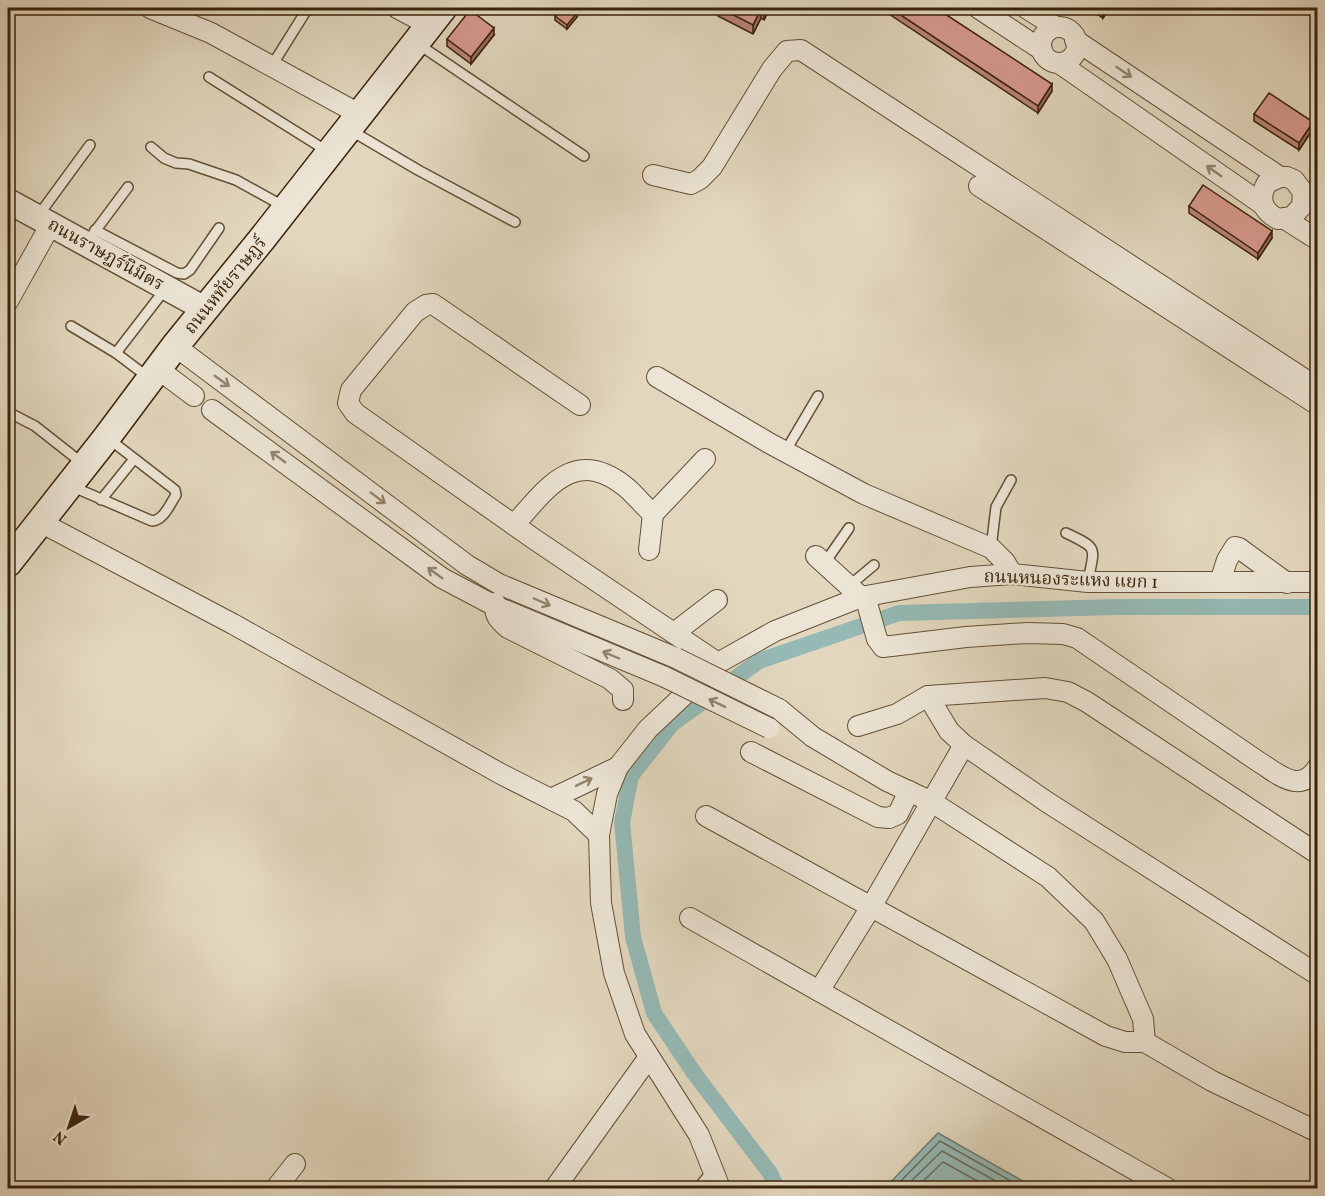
<svg xmlns="http://www.w3.org/2000/svg" width="1325" height="1196" viewBox="0 0 1325 1196" font-family="Vollkorn,'Noto Serif Thai',serif">
  <rect width="100%" height="100%" fill="#e2d7be"/>
  <filter id="stains"><feTurbulence type="fractalNoise" baseFrequency=".00333" numOctaves="4"/><feColorMatrix values="0 0 0 0 .2 0 0 0 0 .09 0 0 0 0 .02 0 0 0 .5 -.17"/></filter>
  <radialGradient id="worn" r=".72"><stop offset=".6" stop-color="#630" stop-opacity="0"/><stop offset="1" stop-color="#630" stop-opacity=".3"/></radialGradient>
  <polygon fill="#95b9b5" stroke="#707d70" stroke-width="1.5" points="938,1133 1035,1188 885,1188"/>
  <g fill="none" stroke-linecap="round" stroke-linejoin="round">
    <g stroke="#676e5f" stroke-width="1.5">
      <polyline points="894,1188 940,1141 1023,1188"/>
      <polyline points="904,1188 942,1151 1008,1188"/>
      <polyline points="916,1188 943,1162 990,1188"/>
    </g>
    <polyline stroke="#95b9b5" stroke-width="16" points="777,1188 770,1173 694,1073 654,1013 633,937 622,822 631,776 672,724 759,661 899,613 1117,607 1318,607"/>
    <defs>
      <g id="service">
        <polyline points="418,44 584,156"/>
        <polyline points="271,67 306,11"/>
        <polyline points="209,77 327,151"/>
        <polyline points="350,130 418,170 515,222"/>
        <polyline points="151,147 164,158 176,163 189,164 236,180 283,206"/>
        <polyline points="38,216 90,145"/>
        <polyline points="95,230 177,273 184,274 190,270 219,228"/>
        <polyline points="93,234 128,187"/>
        <polyline points="71,326 116,353 149,378"/>
        <polyline points="116,353 166,288"/>
        <polyline points="8,412 35,426 82,463"/>
        <polyline points="785,452 818,396"/>
        <path d="M71,486L152,521C164,520 170,504 176,495L175,490L109,439"/>
        <polyline points="101,500 134,459"/>
        <path d="M1066,533C1100,549 1094,547 1088,582"/>
        <polyline points="991,548 996,507 1011,480"/>
        <polyline points="824,564 849,528"/>
        <polyline points="849,586 874,565"/>
        <polyline points="698,1188 713,1170"/>
      </g>
      <g id="minor">
        <polyline points="150,8 211,33 359,114"/>
        <polyline points="397,8 429,25"/>
        <polyline points="978,8 1042,50"/>
        <polyline points="1026,8 1056,27"/>
        <circle cx="1059" cy="45" r="18"/>
        <polyline points="1075,40 1280,177"/>
        <polyline points="1059,63 1262,204"/>
        <polyline points="653,175 691,184 700,179 712,167 772,69 787,51 801,50 1318,388"/>
        <polyline points="979,186 1318,405"/>
        <path d="M1303,192L1302,206L1292,217L1278,219C1262,211 1258,198 1267,183L1280,177H1287L1294,180L1303,192L1318,202"/>
        <polyline points="1285,219 1318,240"/>
        <polyline points="8,301 51,224"/>
        <polyline points="175,346 467,565 499,584 676,658"/>
        <polyline points="158,369 194,396"/>
        <polyline points="657,377 769,443 864,494 991,548 1005,562 1012,574"/>
        <polyline points="580,405 433,304 426,305 415,312 351,390 348,403 355,413 534,539 718,663"/>
        <polyline points="212,410 442,578 495,606 665,677"/>
        <polyline points="40,522 233,624 501,774 574,811 599,835"/>
        <path d="M514,525C547,488 575,445 627,488C636,496 644,506 653,514L705,459"/>
        <polyline points="649,550 653,514"/>
        <polyline points="816,556 861,597"/>
        <polyline points="1220,582 1227,560 1235,547 1239,548 1287,583"/>
        <path d="M865,596L877,639L883,647L966,637L1027,633L1063,634L1077,638L1259,762C1280,775 1300,795 1318,767"/>
        <path d="M495,603C494,616 499,620 508,628L610,679L623,690V700"/>
        <polyline points="674,633 717,600"/>
        <polyline points="779,709 813,737 887,781 932,802 1048,877 1094,921 1117,959 1143,1019 1145,1042 1212,1081 1318,1132"/>
        <polyline points="858,726 897,714 928,696"/>
        <polyline points="751,752 878,817 889,818 898,814 909,791"/>
        <polyline points="551,799 618,767"/>
        <polyline points="706,816 1106,1036 1125,1042 1145,1042"/>
        <polyline points="1318,854 1087,702 1068,692 1045,688 928,696 949,731 964,745 1047,802 1318,975"/>
        <polyline points="690,918 1167,1188"/>
        <polyline points="819,991 871,907 964,745"/>
        <polyline points="276,1188 295,1164"/>
        <polyline points="555,1188 649,1057"/>
        <polyline points="720,1188 699,1135 635,1034 614,973 601,903 599,835 607,794 618,767 648,729 718,663 775,631 861,597 970,577 1012,574 1088,582 1318,582"/>
      </g>
      <polyline id="tertiary" points="8,201 205,309"/>
      <polyline id="secondary" points="8,563 107,437 175,346 262,239 443,8"/>
    </defs>
    <use href="#service" stroke="#635036" stroke-width="12"/>
    <use href="#minor" stroke="#635036" stroke-width="22"/>
    <use href="#tertiary" stroke="#635036" stroke-width="27"/>
    <use href="#secondary" stroke="#392309" stroke-width="30"/>
    <use href="#service" stroke="#ece5d5" stroke-width="9"/>
    <use href="#minor" stroke="#ece5d5" stroke-width="20"/>
    <use href="#tertiary" stroke="#ece5d5" stroke-width="24"/>
    <use href="#secondary" stroke="#ece5d5" stroke-width="27"/>
    <defs>
      <g id="minor-bridge">
        <polyline points="676,658 779,709"/>
        <polyline points="665,677 769,728"/>
      </g>
    </defs>
    <use href="#minor-bridge" stroke="#635036" stroke-width="22" stroke-linecap="butt"/>
    <use href="#minor-bridge" stroke="#ece5d5" stroke-width="20"/>
  </g>
  <g fill="#b88479" stroke="#392309" stroke-width="1.5">
    <polygon points="718,8 770,8 764,20 761,18 753,34 718,16"/>
    <polygon points="880,8 936,8 1052,91 1038,113"/>
    <polygon points="1087,8 1110,8 1103,18"/>
    <polygon points="555,16 577,17 567,29 555,20"/>
    <polygon points="494,35 471,64 447,46 447,39"/>
    <polygon points="1254,114 1313,129 1299,150 1254,121"/>
    <polygon points="1189,206 1272,238 1258,259 1189,213"/>
  </g>
  <g fill="#966b63" stroke="#392309" stroke-width="1.5">
    <polygon points="765,8 770,8 764,20 764,10"/>
    <polygon points="1105,8 1110,8 1103,18 1103,11"/>
    <polygon points="761,9 761,18 753,34 753,25"/>
    <polygon points="577,13 577,17 567,29 567,25"/>
    <polygon points="494,28 494,35 471,64 471,57"/>
    <polygon points="1052,84 1052,91 1038,113 1038,106"/>
    <polygon points="1313,122 1313,129 1299,150 1299,143"/>
    <polygon points="1272,231 1272,238 1258,259 1258,253"/>
  </g>
  <g fill="#d6998d" stroke="#392309" stroke-width="1.5">
    <polygon points="562,8 569,8 577,13 567,25 555,16"/>
    <polygon points="720,8 765,8 764,10 761,9 753,25"/>
    <polygon points="890,8 936,8 1052,84 1038,106"/>
    <polygon points="1097,8 1105,8 1103,11"/>
    <polygon points="470,10 494,28 471,57 447,39"/>
    <polygon points="1269,93 1313,122 1299,143 1254,114"/>
    <polygon points="1203,185 1272,231 1258,253 1189,206"/>
  </g>
  <defs><path id="oneway-shaft" d="M-6 0H5M1.5-3L5.5 0L1.5 3" fill="none" stroke-width="1.6" stroke-linecap="round" stroke-linejoin="round" transform="scale(1.5)"/></defs>
  <g stroke="#92846f">
    <use href="#oneway-shaft" transform="translate(1124 72) rotate(34)"/>
    <use href="#oneway-shaft" transform="translate(1214 171) rotate(-145)"/>
    <use href="#oneway-shaft" transform="translate(222 381) rotate(36)"/>
    <use href="#oneway-shaft" transform="translate(278 457) rotate(-144)"/>
    <use href="#oneway-shaft" transform="translate(378 498) rotate(37)"/>
    <use href="#oneway-shaft" transform="translate(435 573) rotate(-144)"/>
    <use href="#oneway-shaft" transform="translate(542 602) rotate(23)"/>
    <use href="#oneway-shaft" transform="translate(611 655) rotate(-157)"/>
    <use href="#oneway-shaft" transform="translate(717 703) rotate(-154)"/>
    <use href="#oneway-shaft" transform="translate(584 782) rotate(-26)"/>
  </g>
  <g text-anchor="middle" stroke-width="4.5" stroke-linejoin="round" paint-order="stroke">
    <g font-size="18" fill="#392309" stroke="#ece5d5">
      <text transform="translate(106 254) rotate(29)" y="6">ถนนราษฎร์นิมิตร</text>
      <text transform="translate(225 285) rotate(-51)" y="6">ถนนหทัยราษฎร์</text>
      <text transform="translate(1071 579) rotate(2)" y="6">ถนนหนองระแหง แยก 1</text>
    </g>
  </g>
  <rect width="1325" height="1196" fill="none" stroke="#e2d7be" stroke-width="30"/>
  <rect x="9" y="9" width="1307" height="1178" fill="none" stroke="#392309" stroke-width="3"/>
  <rect x="15" y="15" width="1295" height="1166" fill="none" stroke="#392309" stroke-width="1.5"/>
  <g transform="translate(69 1127) rotate(219)" stroke="#ece5d5" stroke-width="4.5" paint-order="stroke">
  <path d="M0-4.5L10 22L0 15L-10 22Z" fill="#392309"/>
  <text y="-9" font-size="16" font-weight="bold" text-anchor="middle" fill="#392309">N</text>
  </g>
  <rect width="100%" height="100%" filter="url(#stains)"/>
  <rect width="100%" height="100%" fill="url(#worn)"/>
</svg>
